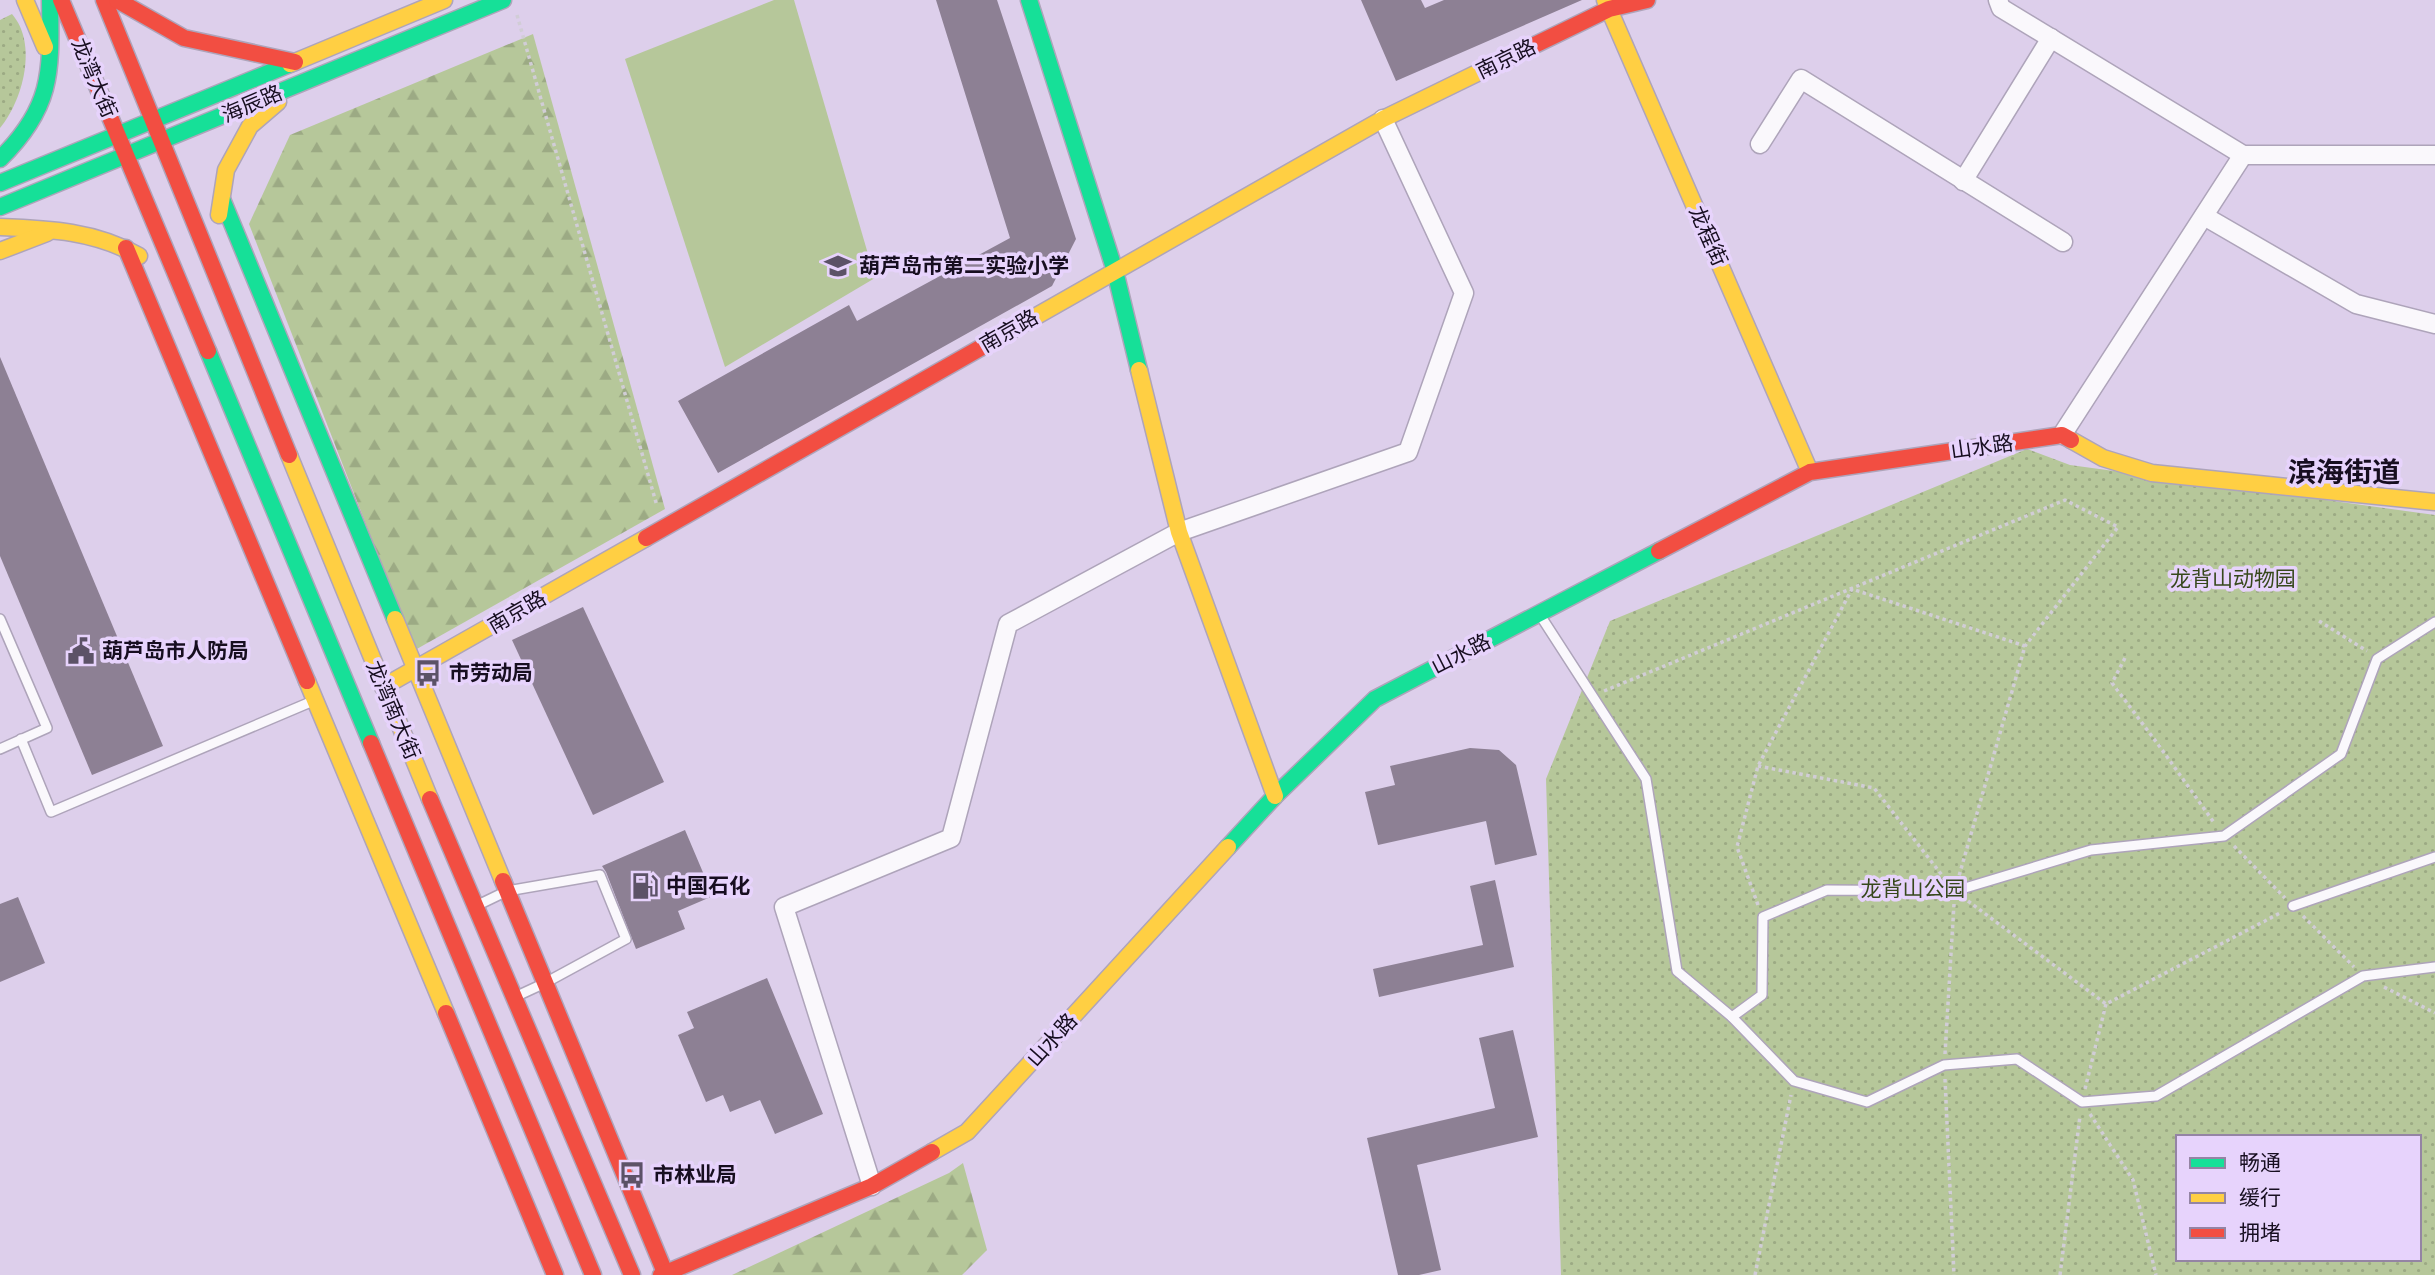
<svg xmlns="http://www.w3.org/2000/svg" width="2435" height="1275" viewBox="0 0 2435 1275" font-family="Barlow,'Noto Sans SC',sans-serif">
  <defs>
    <pattern id="grass-dots" width="8" height="8" patternUnits="userSpaceOnUse" patternTransform="scale(1.75)"><rect width="8" height="8" fill="#b6c79a"/><path d="M2 2h.1M6 6h.1" fill="none" stroke="#9caa84" stroke-width="1.8" stroke-linecap="round"/></pattern>
    <pattern id="forest-firs" width="22" height="20" patternUnits="userSpaceOnUse" patternTransform="scale(1.75)"><rect width="22" height="20" fill="#b6c79a"/><path d="M5 1l3.5 6h-7zM16 11l3.5 6h-7z" fill="#9caa84"/></pattern>
  </defs>
  <rect width="100%" height="100%" fill="#ddcfeb"/>
  <g fill="url(#grass-dots)" fill-rule="evenodd">
    <path d="M12,14C38,44 23,100 0,128V20Z"/>
    <path d="M2027,449L2070,465L2435,515V1275H1561L1546,779L1610,621ZM2178,1137H2419V1259H2178Z"/>
  </g>
  <g fill="url(#forest-firs)">
    <polygon points="533,34 665,509 415,650 249,224 290,135"/>
    <polygon points="963,1163 987,1250 962,1275 732,1275 949,1173"/>
  </g>
  <polygon fill="#b6c79a" points="774,0 794,0 875,278 725,367 625,59"/>
  <g fill="#8d8094">
    <polygon points="936,0 997,0 1076,239 1052,286 718,473 678,401 849,305 857,321 1010,238"/>
    <polygon points="1361,0 1421,0 1425,8 1444,0 1582,0 1396,81"/>
    <polygon points="0,357 163,746 92,775 0,556"/>
    <polygon points="583,607 664,782 593,815 512,640"/>
    <polygon points="1470,748 1499,750 1516,765 1537,855 1495,865 1486,821 1378,845 1365,792 1395,785 1390,766"/>
    <polygon points="685,830 713,896 678,911 685,929 636,949 606,872 602,866"/>
    <polygon points="1495,880 1514,967 1379,997 1373,969 1483,945 1470,886"/>
    <polygon points="18,897 45,963 0,982 0,904"/>
    <polygon points="767,978 823,1114 775,1134 760,1100 730,1112 723,1095 706,1102 678,1035 694,1028 687,1012"/>
    <polygon points="1513,1030 1538,1137 1417,1165 1441,1270 1419,1275 1398,1275 1367,1138 1495,1108 1479,1038"/>
  </g>
  <g fill="none" stroke-linecap="round" stroke-linejoin="round">
    <defs>
      <g id="lane">
        <polyline points="1540,615 1646,779 1677,971 1732,1017 1794,1081 1867,1102 1944,1065 2017,1059 2082,1102 2156,1096 2363,976 2435,967"/>
        <polyline points="0,619 47,728 0,749"/>
        <polyline points="21,739 51,812 313,701"/>
        <polyline points="478,905 507,891 600,875 626,939 545,983 517,996"/>
        <polyline points="2293,906 2435,857"/>
        <polyline points="1732,1017 1762,995 1763,917 1827,890 1955,891 2091,850 2224,836 2341,754 2377,659 2435,622"/>
      </g>
      <g id="street">
        <polyline points="1998,0 2001,8 2243,155 2435,155"/>
        <polyline points="1760,144 1801,79 2063,242"/>
        <polyline points="1963,181 2051,38"/>
        <polyline points="2204,216 2356,304 2435,324"/>
        <polyline points="2062,435 2243,155"/>
        <polyline points="872,1186 784,907 951,838 1008,624 1179,532 1408,452 1464,293 1383,119"/>
      </g>
      <g id="fast">
        <polyline points="1029,0 1115,271 1139,370"/>
        <path d="M0,159C54,106 51,70 50,0"/>
        <polyline points="0,183 290,64"/>
        <polyline points="222,199 395,619"/>
        <polyline points="0,207 503,0"/>
        <polyline points="208,351 371,743"/>
        <polyline points="1228,847 1275,796 1375,699 1659,551"/>
      </g>
      <g id="slow">
        <polyline points="25,0 45,47"/>
        <polyline points="1605,0 1810,472"/>
        <polyline points="290,64 444,0"/>
        <polyline points="219,215 226,170 250,126 278,102"/>
        <path d="M0,227C50,229 95,231 139,256"/>
        <polyline points="0,251 47,233"/>
        <polyline points="982,347 1383,119 1510,57"/>
        <polyline points="1139,370 1179,532 1275,796"/>
        <polyline points="2071,440 2103,458 2152,473 2435,502"/>
        <polyline points="289,455 430,799"/>
        <polyline points="395,619 503,881"/>
        <polyline points="307,681 446,1013"/>
        <polyline points="383,687 646,538"/>
        <polyline points="932,1152 967,1132 1228,847"/>
      </g>
      <g id="jam">
        <polyline points="61,0 208,351"/>
        <polyline points="104,0 289,455"/>
        <polyline points="117,0 184,38 295,62"/>
        <polyline points="1510,57 1609,9 1647,0"/>
        <polyline points="126,248 307,681"/>
        <polyline points="646,538 982,347"/>
        <polyline points="1659,551 1810,472 2062,435 2071,440"/>
        <polyline points="371,743 593,1275"/>
        <polyline points="430,799 632,1275"/>
        <polyline points="503,881 666,1275"/>
        <polyline points="446,1013 555,1275"/>
        <polyline points="661,1275 872,1186 932,1152"/>
      </g>
    </defs>
    <use href="#lane" stroke="#aea4ba" stroke-width="12"/>
    <use href="#street" stroke="#aea4ba" stroke-width="21"/>
    <use href="#fast" stroke="#aea4ba" stroke-width="19"/>
    <use href="#slow" stroke="#aea4ba" stroke-width="19"/>
    <use href="#jam" stroke="#aea4ba" stroke-width="19"/>
    <g stroke="#d1cdd6" stroke-width="3.5" stroke-dasharray="3.5 3.5" stroke-linecap="butt">
      <polyline points="517,15 657,506"/>
      <polyline points="2319,621 2367,651"/>
      <polyline points="2125,658 2112,683 2160,747 2215,824"/>
      <polyline points="1604,691 2065,500 2118,527 2025,646"/>
      <polyline points="1758,766 1874,788 1945,879"/>
      <polyline points="2234,846 2285,898"/>
      <polyline points="1968,901 2106,1004 2282,912"/>
      <polyline points="1758,905 1737,847 1758,766 1852,589 2025,646 1959,876"/>
      <polyline points="2303,916 2354,967"/>
      <polyline points="2384,987 2435,1013"/>
      <polyline points="1945,1054 1954,904"/>
      <polyline points="1945,1079 1954,1275"/>
      <polyline points="2085,1089 2106,1004"/>
      <polyline points="2090,1114 2133,1180 2156,1275"/>
      <polyline points="1755,1275 1791,1095"/>
      <polyline points="2060,1275 2080,1116"/>
    </g>
    <use href="#lane" stroke="#faf8fc" stroke-width="9"/>
    <use href="#street" stroke="#faf8fc" stroke-width="18"/>
    <use href="#fast" stroke="#16e098" stroke-width="16"/>
    <use href="#slow" stroke="#ffcf43" stroke-width="16"/>
    <use href="#jam" stroke="#f24e42" stroke-width="16"/>
  </g>
  <defs>
    <symbol id="school-bare" viewBox="-9 -9 18 18"><path d="M0-5L7-2L0 1L-7-2ZM-4 1L0 2.5L4 1V4Q0 6-4 4Z" fill="#5c5267" stroke="#e7d3fc" stroke-width="2.5" paint-order="stroke"/></symbol>
    <symbol id="civic-bare" viewBox="-9 -9 18 18"><path d="M-.6-6.5H3V-4.5H.6V-3L4-1V1h2V6H-6V1h2V-1L-.6-3ZM-1.2 2.5V6h2.4V2.5Z" fill="#5c5267" stroke="#e7d3fc" stroke-width="2.5" paint-order="stroke"/></symbol>
    <symbol id="bus-bare" viewBox="-9 -9 18 18"><path d="M-5-6H5V4H4V6H2V4H-2V6H-4V4H-5ZM-3.5-4V0h7V-4ZM-3.5 1.2v1.5H-2V1.2ZM2 1.2v1.5H3.5V1.2Z" fill="#5c5267" stroke="#e7d3fc" stroke-width="2.5" paint-order="stroke"/></symbol>
    <symbol id="fuel-bare" viewBox="-9 -9 18 18"><path d="M-5.5-6h7V0h2V4h1.3V-2.5L3-4.5l.8-.8L6-3V5H2.5V1h-1V6h-7ZM-4.2-4.7v3.2H.2V-4.7Z" fill="#5c5267" stroke="#e7d3fc" stroke-width="2.5" paint-order="stroke"/></symbol>
  </defs>
  <g fill-rule="evenodd">
    <use href="#school-bare" x="819" y="247" width="38" height="38"/>
    <use href="#civic-bare" x="62" y="632" width="38" height="38"/>
    <use href="#bus-bare" x="409" y="654" width="38" height="38"/>
    <use href="#fuel-bare" x="626" y="867" width="38" height="38"/>
    <use href="#bus-bare" x="613" y="1156" width="38" height="38"/>
  </g>
  <g text-anchor="middle" stroke-width="7" stroke-linejoin="round" paint-order="stroke">
    <g font-size="21" fill="#170e20" stroke="#e7d3fc">
      <text transform="translate(1506 59) rotate(-26)" y="7">南京路</text>
      <text transform="translate(94 78) rotate(67)" y="7">龙湾大街</text>
      <text transform="translate(252 104) rotate(-23)" y="7">海辰路</text>
      <text transform="translate(1708 236) rotate(66)" y="7">龙程街</text>
      <text transform="translate(1009 331) rotate(-30)" y="7">南京路</text>
      <text transform="translate(1982 447) rotate(-8)" y="7">山水路</text>
      <text transform="translate(517 612) rotate(-30)" y="7">南京路</text>
      <text transform="translate(1461 654) rotate(-27)" y="7">山水路</text>
      <text transform="translate(393 710) rotate(67)" y="7">龙湾南大街</text>
      <text transform="translate(1052 1040) rotate(-48)" y="7">山水路</text>
    </g>
    <g font-size="21" font-weight="bold" fill="#170e20" stroke="#e7d3fc" text-anchor="start">
      <text x="859" y="273">葫芦岛市第二实验小学</text>
      <text x="102" y="658">葫芦岛市人防局</text>
      <text x="449" y="680">市劳动局</text>
      <text x="666" y="893">中国石化</text>
      <text x="653" y="1182">市林业局</text>
    </g>
    <g font-size="21" fill="#37481c" stroke="#e7d3fc">
      <text x="2233" y="586">龙背山动物园</text>
      <text x="1913" y="896">龙背山公园</text>
    </g>
    <g font-size="28" font-weight="bold" fill="#170e20" stroke="#e7d3fc">
      <text x="2344" y="482">滨海街道</text>
    </g>
  </g>
  <rect x="2176" y="1135" width="245" height="126" fill="#e7d3fc" stroke="#9484a4" stroke-width="2"/>
  <rect x="2190" y="1158" width="35" height="10" fill="#16e098" stroke="#9484a4" stroke-width="2"/>
  <text x="2239" y="1170" font-size="21" fill="#170e20">畅通</text>
  <rect x="2190" y="1193" width="35" height="10" fill="#ffcf43" stroke="#9484a4" stroke-width="2"/>
  <text x="2239" y="1205" font-size="21" fill="#170e20">缓行</text>
  <rect x="2190" y="1228" width="35" height="10" fill="#f24e42" stroke="#9484a4" stroke-width="2"/>
  <text x="2239" y="1240" font-size="21" fill="#170e20">拥堵</text>
</svg>
